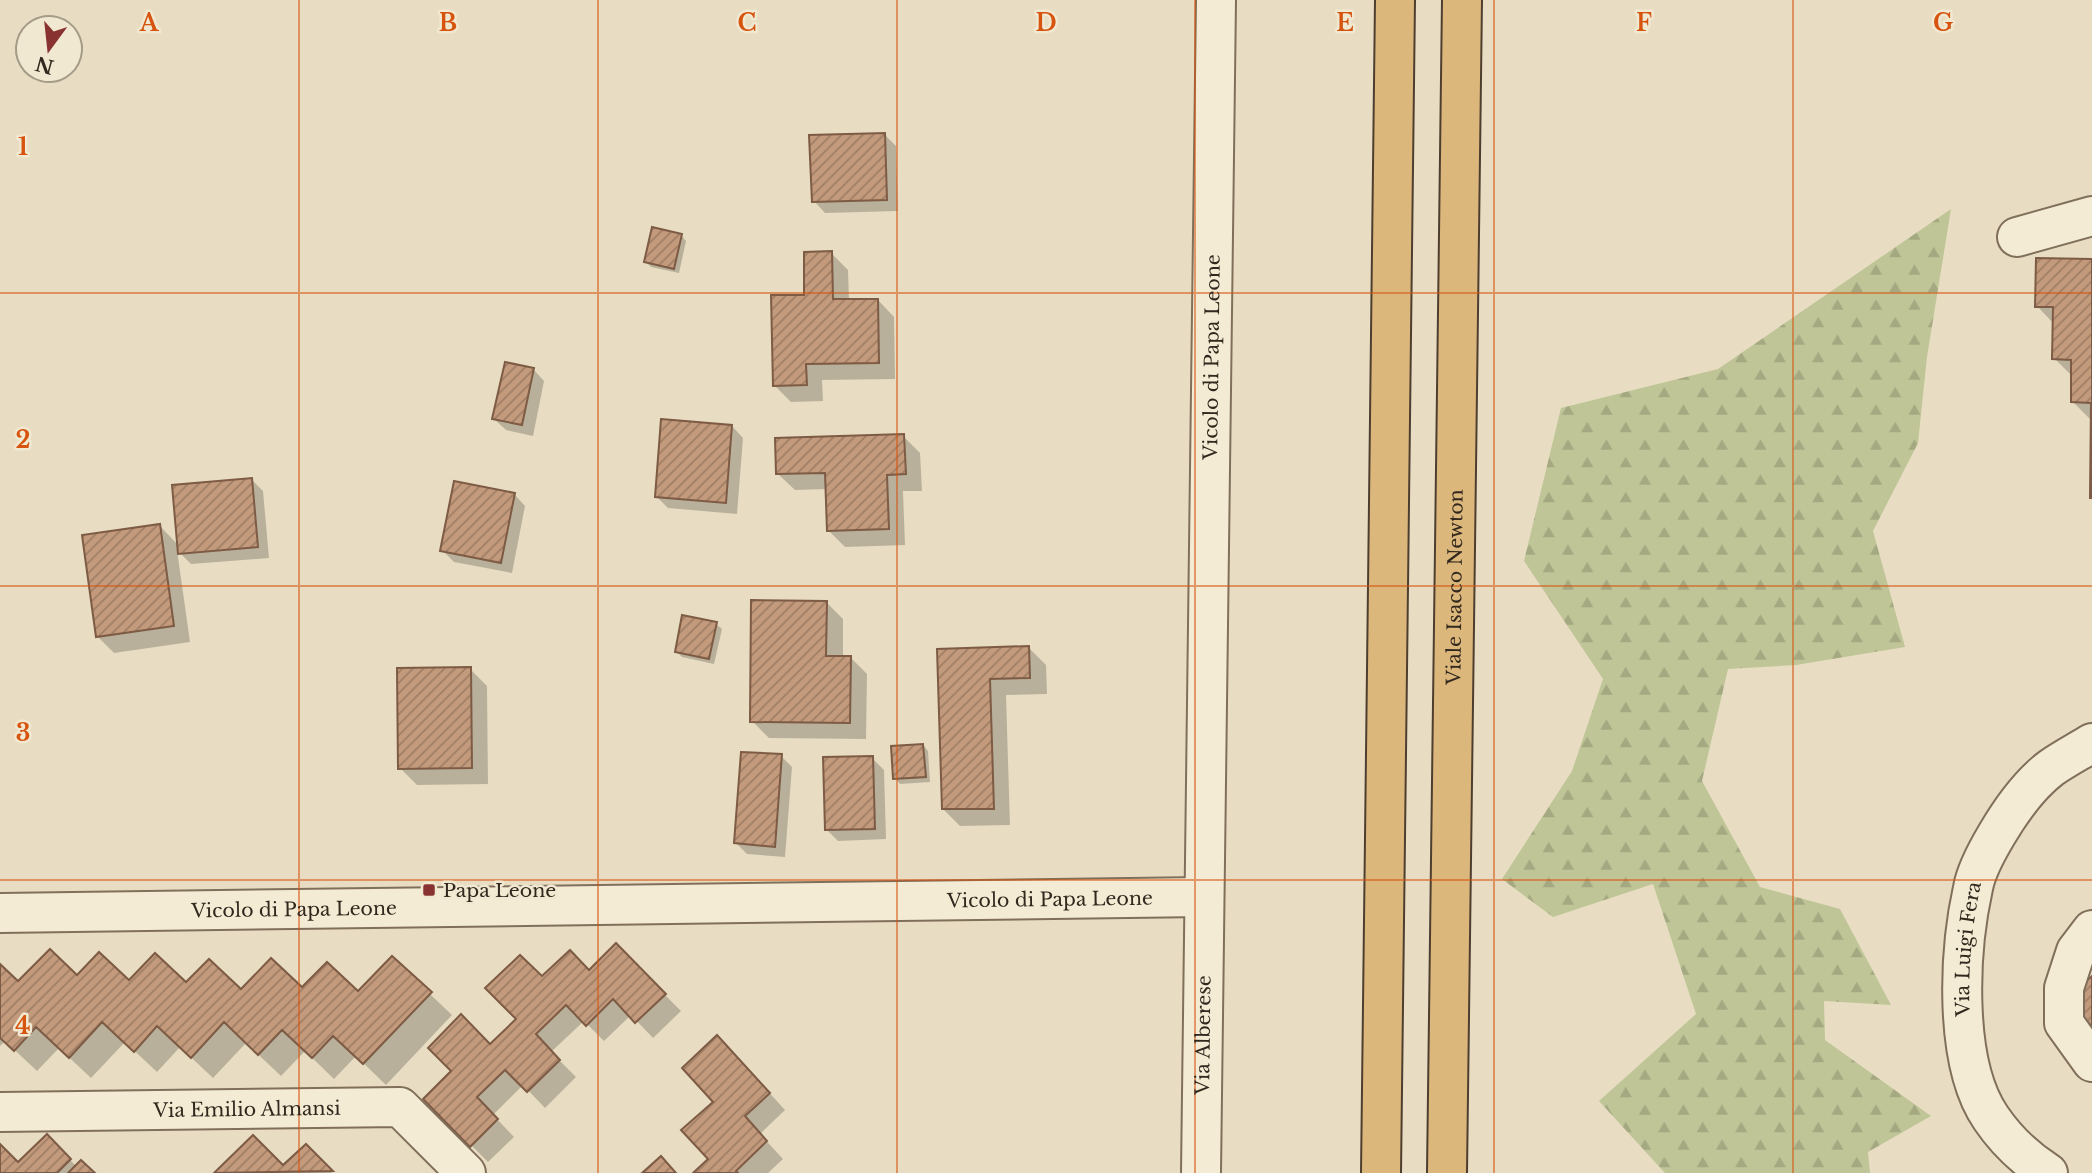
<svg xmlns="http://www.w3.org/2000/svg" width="2092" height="1173" viewBox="0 0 2092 1173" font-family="'Libre Baskerville',serif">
  <defs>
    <pattern id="forest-firs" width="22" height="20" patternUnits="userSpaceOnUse" patternTransform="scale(1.75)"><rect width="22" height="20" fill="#bfc597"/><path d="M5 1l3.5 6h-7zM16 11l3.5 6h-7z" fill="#a5a982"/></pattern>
    <pattern id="building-hatch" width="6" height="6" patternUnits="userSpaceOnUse" patternTransform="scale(1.75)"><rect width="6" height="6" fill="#c39a7c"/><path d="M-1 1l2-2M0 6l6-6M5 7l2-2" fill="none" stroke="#9f7e65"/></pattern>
  </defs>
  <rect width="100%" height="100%" fill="#e8ddc2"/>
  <polygon fill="url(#forest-firs)" points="1951,209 1927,357 1918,443 1873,531 1905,647 1796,665 1728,669 1702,781 1760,887 1840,909 1891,1005 1824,1001 1825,1040 1931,1116 1868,1152 1870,1173 1665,1173 1599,1101 1696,1014 1653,884 1553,917 1502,879 1572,771 1603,679 1524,561 1561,408 1718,369"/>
  <g fill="#0003">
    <polygon points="884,134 896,146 898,211 825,213 814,201"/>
    <polygon points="681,235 686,241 679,273 651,267 646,262"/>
    <polygon points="831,253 848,270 849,301 878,300 894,317 895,379 822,380 823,401 791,402 774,385 806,297"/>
    <polygon points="2092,261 2092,421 2073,402 2073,377 2054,358 2054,324 2037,306"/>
    <polygon points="533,369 544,381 533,436 506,430 494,419"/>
    <polygon points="732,426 743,438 737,514 668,508 656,496"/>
    <polygon points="903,436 920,453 922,491 903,491 905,545 845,547 828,530 827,489 795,490 778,474"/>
    <polygon points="252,480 263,491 269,558 191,564 177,550 190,642 114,653 97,636 160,526 179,546"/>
    <polygon points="514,494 525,506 512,573 454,562 442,550"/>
    <polygon points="826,602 843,619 843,657 850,657 867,674 866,739 769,738 752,721"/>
    <polygon points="716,624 722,629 714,664 682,657 677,652"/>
    <polygon points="1029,648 1046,665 1047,694 1006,695 1010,825 960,826 943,809 939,650"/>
    <polygon points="470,669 487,686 488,784 417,785 400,768"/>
    <polygon points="923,745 928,751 930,782 900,784 895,778"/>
    <polygon points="781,756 792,767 785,857 747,854 736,843"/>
    <polygon points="872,758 884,770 886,839 838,841 826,829"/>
    <polygon points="616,946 681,1011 653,1038 631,1015 604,1041 584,1021 551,1052 576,1077 545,1108 523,1085 493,1115 514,1137 488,1162 425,1099 490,1046 518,1019 542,979 589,972"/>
    <polygon points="392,958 452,1015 386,1085 356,1056 334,1079 305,1051 281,1076 246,1043 213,1078 180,1047 157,1072 125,1042 91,1078 59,1048 37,1071 5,1041 0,1046 0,967 18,984 77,977 186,985 241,992 303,990 358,994"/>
    <polygon points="734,1054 785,1110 760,1134 783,1159 768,1173 696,1173 711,1160 715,1102"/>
    <polygon points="47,1136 77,1167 92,1173 0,1173 0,1146 18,1164"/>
    <polygon points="253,1137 283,1168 306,1146 332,1173 217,1173"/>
  </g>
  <g fill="url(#building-hatch)" stroke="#7d5b44" stroke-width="2">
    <polygon points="885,133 887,200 812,202 809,135"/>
    <polygon points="652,227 682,234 674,269 644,262"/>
    <polygon points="832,251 833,299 878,299 879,363 806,364 807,385 773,386 771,295 804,295 804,252"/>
    <polygon points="2036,258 2092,259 2092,498 2090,498 2091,403 2071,402 2071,360 2052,359 2053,307 2035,307"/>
    <polygon points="505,362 534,368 522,425 492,419"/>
    <polygon points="661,419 732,425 726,503 655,497"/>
    <polygon points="904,434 906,474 887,475 889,529 827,531 825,473 776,474 775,438"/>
    <polygon points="252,478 258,547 178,554 172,485"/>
    <polygon points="454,481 515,493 501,563 440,551"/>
    <polygon points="160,524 174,626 96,637 82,535"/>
    <polygon points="751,600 827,601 826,656 851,656 850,723 750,722"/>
    <polygon points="682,615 717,622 709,659 675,652"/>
    <polygon points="1029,646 1030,678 990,679 994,809 942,809 937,649"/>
    <polygon points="471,667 472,768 398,769 397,668"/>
    <polygon points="923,744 926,777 893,779 891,746"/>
    <polygon points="741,752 782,754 775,847 734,843"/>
    <polygon points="873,756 875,829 825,830 823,757"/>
    <polygon points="616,943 666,994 635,1023 613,999 586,1026 566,1005 536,1034 560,1060 527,1092 505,1070 477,1097 498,1119 470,1147 423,1099 451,1071 428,1048 461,1014 490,1044 516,1019 485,988 520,955 542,976 570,950 589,970"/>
    <polygon points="50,949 77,975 99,952 129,980 155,953 186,982 209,959 241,989 271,958 302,987 327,962 358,991 392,956 432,992 363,1064 333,1036 312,1058 282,1030 258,1055 224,1022 191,1058 157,1026 134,1052 102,1022 69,1058 36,1027 14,1051 0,1038 0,964 18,981"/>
    <polygon points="2092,976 2092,1027 2067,998"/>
    <polygon points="717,1035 770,1093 745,1116 767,1141 736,1171 738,1173 693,1173 708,1159 681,1130 713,1102 682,1068"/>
    <polygon points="47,1134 71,1159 57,1173 0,1173 0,1144 18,1162"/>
    <polygon points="253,1135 283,1165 306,1144 333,1171 214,1173"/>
    <polygon points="661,1156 676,1173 642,1173"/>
    <polygon points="81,1160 95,1173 68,1173"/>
  </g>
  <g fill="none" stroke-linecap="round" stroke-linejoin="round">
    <defs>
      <g id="minor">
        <polyline points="2017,237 2092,216"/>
        <path id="s1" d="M0,913L1203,897"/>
        <polyline points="2092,930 2076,951 2064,988 2064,1023 2092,1062"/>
        <path id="s2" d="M0,1112L400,1107L466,1173"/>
        <path id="s3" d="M1201,1173L1216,0"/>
        <path id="s4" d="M2048,1173C2026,1159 2006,1140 1991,1118C1953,1063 1959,951 1973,888C1976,871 1988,849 1997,834C2010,812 2030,784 2051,768C2064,759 2079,751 2092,743"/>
      </g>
      <g id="trunk">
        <polyline points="1381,1173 1395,0"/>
        <path id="s5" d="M1447,1173L1462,0"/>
      </g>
    </defs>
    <use href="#minor" stroke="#806f5b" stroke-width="42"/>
    <use href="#trunk" stroke="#4e3e2f" stroke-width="42"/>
    <use href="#minor" stroke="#f4ebd4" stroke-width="38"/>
    <use href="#trunk" stroke="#dcb77c" stroke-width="38"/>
  </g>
  <path fill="none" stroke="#d6540e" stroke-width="2" stroke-opacity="0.55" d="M299,0V1173M598,0V1173M897,0V1173M1195,0V1173M1494,0V1173M1793,0V1173M0,293H2092M0,586H2092M0,880H2092"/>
  <rect fill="#893232" stroke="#f1e8d1" stroke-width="2.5" x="422" y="883" width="14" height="14" rx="3.5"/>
  <g text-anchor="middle" stroke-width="5" stroke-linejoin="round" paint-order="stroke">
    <g font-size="19" fill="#32281e" stroke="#f1e8d1">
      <text dy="7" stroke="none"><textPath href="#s3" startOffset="816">Vicolo di Papa Leone</textPath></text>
      <text dy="7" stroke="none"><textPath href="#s5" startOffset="586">Viale Isacco Newton</textPath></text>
      <text dy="7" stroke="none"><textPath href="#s1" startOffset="1050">Vicolo di Papa Leone</textPath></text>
      <text dy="7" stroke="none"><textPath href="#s1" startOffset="294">Vicolo di Papa Leone</textPath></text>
      <text dy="7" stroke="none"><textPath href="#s4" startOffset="254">Via Luigi Fera</textPath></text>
      <text dy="7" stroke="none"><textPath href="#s3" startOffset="138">Via Alberese</textPath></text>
      <text dy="7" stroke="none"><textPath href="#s2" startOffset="247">Via Emilio Almansi</textPath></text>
    </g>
    <g font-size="19" fill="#32281e" stroke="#f1e8d1" text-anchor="start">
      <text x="443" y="897">Papa Leone</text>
    </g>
  </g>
  <g font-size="23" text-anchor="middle" font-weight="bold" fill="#d6540e" stroke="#f1e8d1" stroke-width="5" stroke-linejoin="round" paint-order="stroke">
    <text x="149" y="31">A</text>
    <text x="448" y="31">B</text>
    <text x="747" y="31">C</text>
    <text x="1046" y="31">D</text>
    <text x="1345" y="31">E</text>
    <text x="1644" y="31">F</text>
    <text x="1943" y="31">G</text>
    <text x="23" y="155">1</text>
    <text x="23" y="448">2</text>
    <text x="23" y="741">3</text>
    <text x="23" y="1034">4</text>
  </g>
  <g transform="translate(49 49) rotate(195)"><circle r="33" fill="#f1e8d1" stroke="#a59b89" stroke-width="2"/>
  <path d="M0-5L12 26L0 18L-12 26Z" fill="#893232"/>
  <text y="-10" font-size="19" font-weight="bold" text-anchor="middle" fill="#32281e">N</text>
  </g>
</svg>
